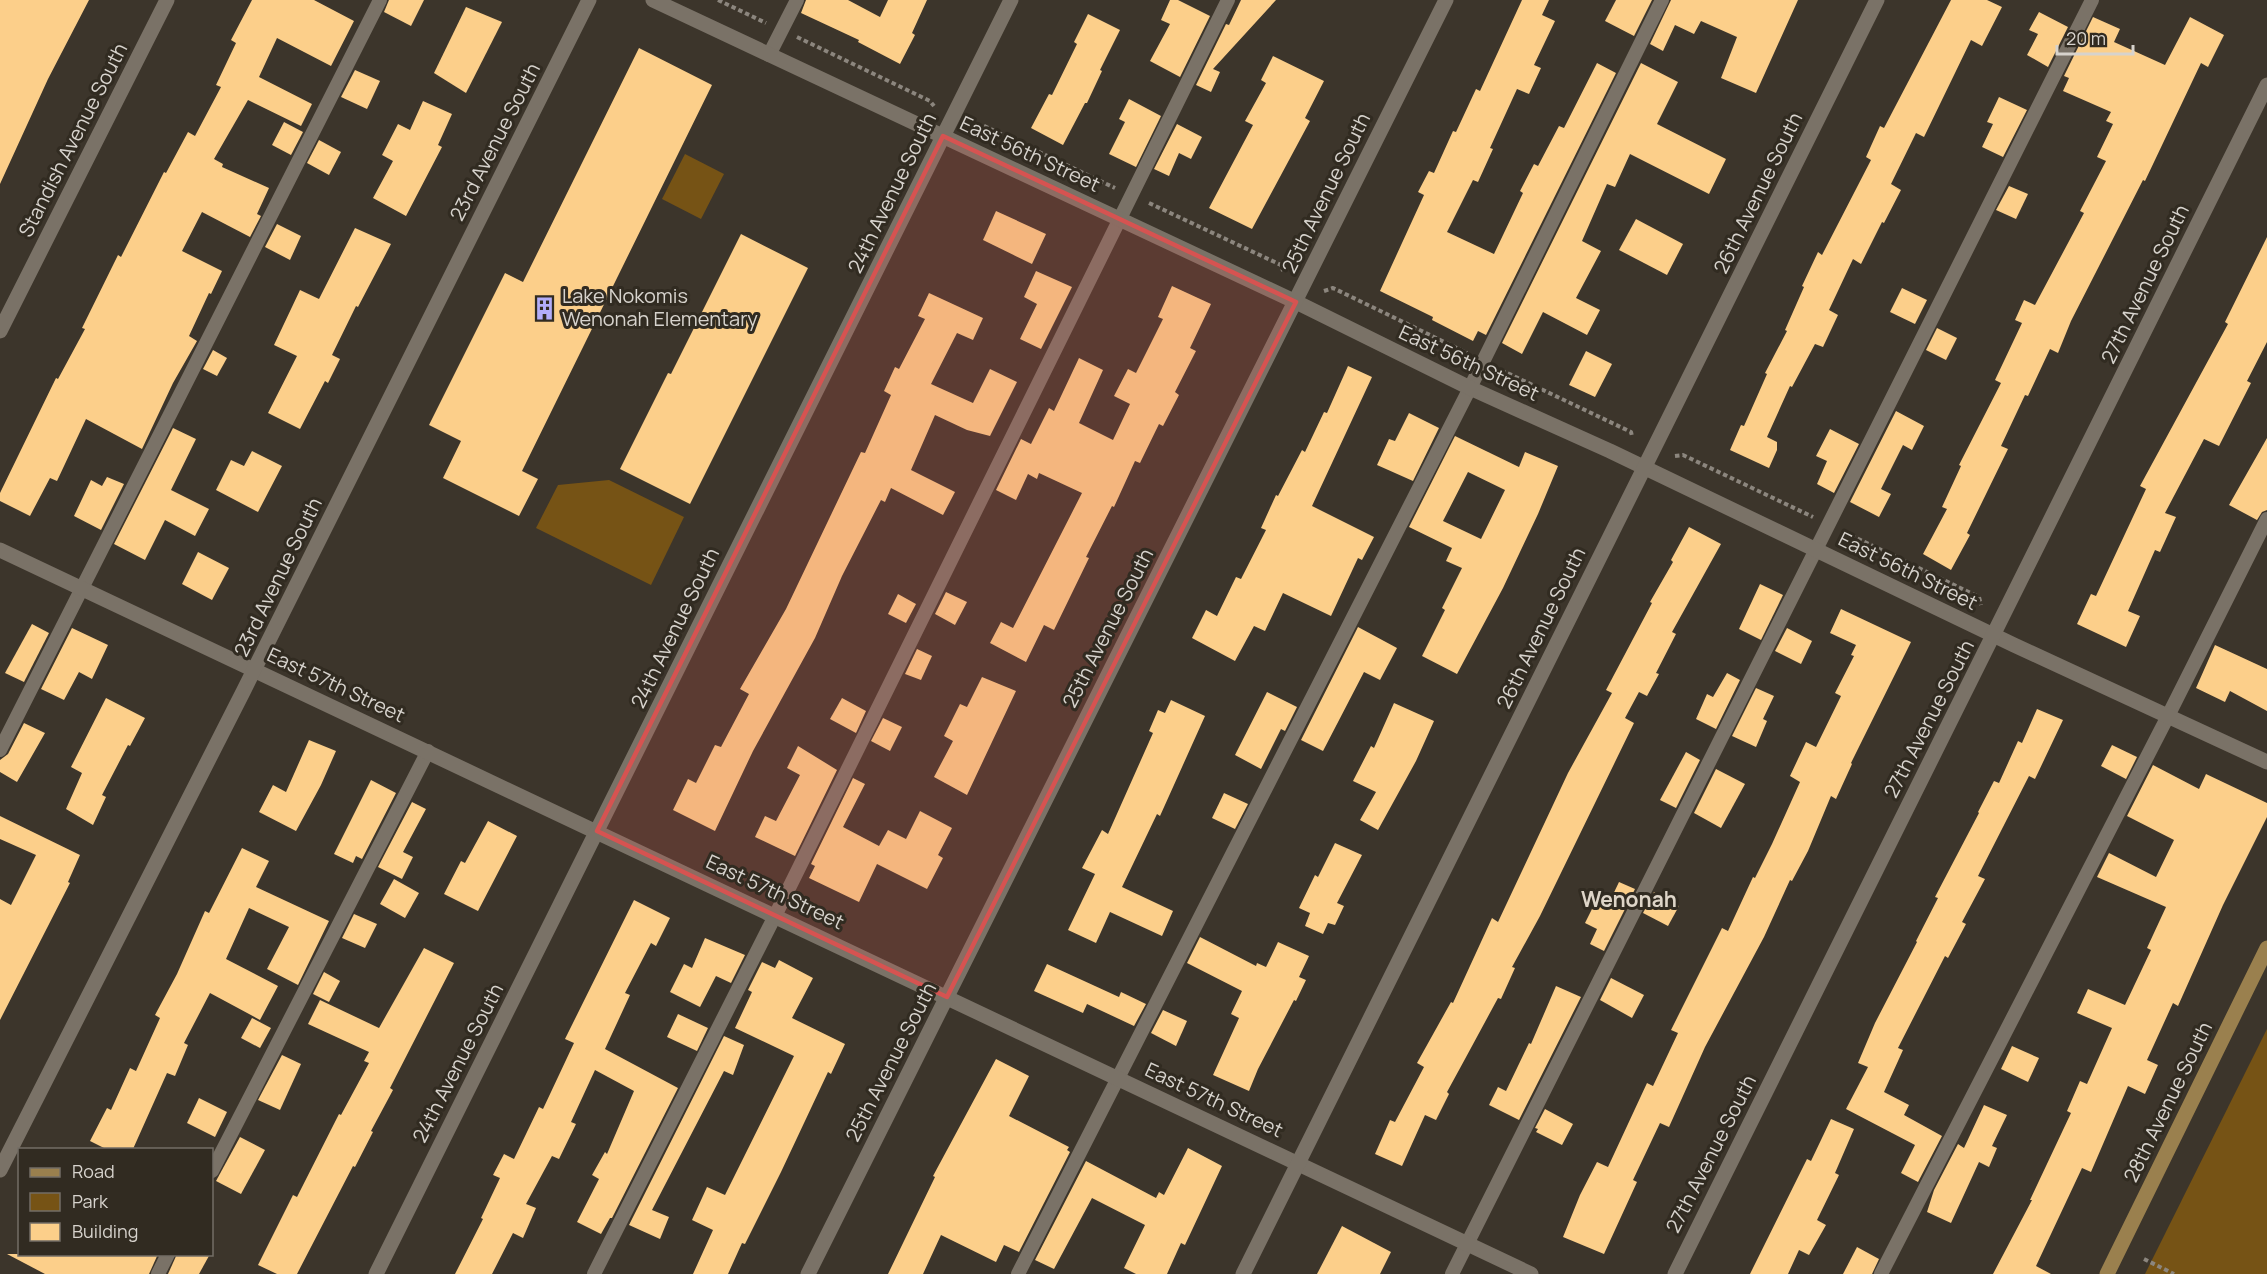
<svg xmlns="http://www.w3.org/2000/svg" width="2267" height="1274" viewBox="0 0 2267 1274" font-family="Manrope,sans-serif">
  <rect width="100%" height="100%" fill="#3c352b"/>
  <g fill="#765315">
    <polygon points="685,154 724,174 701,219 662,199"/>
    <polygon points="609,480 684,517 651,585 536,528 558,485"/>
    <polygon points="2267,1029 2267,1274 2145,1274"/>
  </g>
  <g fill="#fccf8a" fill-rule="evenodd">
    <polygon points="0,0 89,0 48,79 0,184"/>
    <polygon points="252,0 314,0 354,21 331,66 277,38 259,77 312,104 301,126 248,100 214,159 223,164 222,167 269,188 257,214 261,216 250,237 202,212 182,251 222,271 211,294 209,293 189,336 197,341 173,383 142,449 86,419 57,481 50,478 30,516 0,501 0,493 56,378 58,379 85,329 82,328 118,255 121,257 164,172 166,173 188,132 195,136 221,87 216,85 236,43 231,40"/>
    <polygon points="389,0 424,0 411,26 384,12"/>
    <polygon points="806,0 848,0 880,17 888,0 927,0 912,33 915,35 900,64 858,42 859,40 801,13"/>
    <polygon points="1170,0 1178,0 1210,16 1180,77 1150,61 1170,24 1161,20"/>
    <polygon points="1241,0 1276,0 1213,69 1220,72 1211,92 1196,85 1226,24 1229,25"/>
    <polygon points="1522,0 1549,0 1542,15 1555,21 1534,65 1541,68 1529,94 1517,89 1490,148 1493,149 1478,182 1473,180 1447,232 1494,254 1523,193 1520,191 1534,164 1538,166 1559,126 1564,128 1597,63 1616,73 1486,335 1478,331 1473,341 1432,320 1433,317 1380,291 1424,195 1418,192 1429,171 1434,173 1453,131 1456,132 1476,89 1480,91"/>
    <polygon points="1616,0 1652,0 1634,36 1605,21"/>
    <polygon points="1671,0 1798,0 1756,93 1721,78 1737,37 1701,21 1694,34 1675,25 1663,51 1650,44"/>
    <polygon points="1951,0 1987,0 2002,7 1982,46 1971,40 1924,137 1916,133 1891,184 1901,190 1884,223 1882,222 1861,264 1853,259 1829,310 1838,315 1823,347 1815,344 1792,387 1790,386 1767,437 1777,442 1777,450 1769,468 1730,450 1741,425 1744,426 1767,374 1765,373 1787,331 1785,330 1804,287 1802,286 1818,252 1822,255 1871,160 1866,157 1880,126 1884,128"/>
    <polygon points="466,7 502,22 466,93 434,73"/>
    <polygon points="2039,12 2068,27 2048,67 2027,55 2038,34 2029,30"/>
    <polygon points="1088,14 1120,30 1100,70 1102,71 1087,103 1085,103 1063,145 1031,128 1049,94 1052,95 1077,44 1074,42"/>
    <polygon points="2093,17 2120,29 2114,42 2165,65 2190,17 2224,35 2208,67 2201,63 2145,181 2143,180 2071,321 2058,353 2050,349 2028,396 2025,395 2001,446 2008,449 1967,533 1970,535 1951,570 1923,554 1947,509 1942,507 1961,466 1959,465 2001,383 1995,380 2022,323 2015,320 2024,300 2035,305 2084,213 2080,211 2106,161 2097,157 2113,124 2106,121 2111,112 2063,91 2069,78 2064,76"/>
    <polygon points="639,48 712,85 522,471 538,479 519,516 443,478 461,441 429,425 505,273 523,282"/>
    <polygon points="1273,56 1324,81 1305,118 1310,121 1252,229 1209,208 1253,125 1245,121 1266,83 1261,80"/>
    <polygon points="1641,63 1678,82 1657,124 1726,159 1709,194 1630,154 1615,187 1607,184 1582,241 1601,251 1576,298 1600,310 1587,335 1543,312 1522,354 1502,343"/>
    <polygon points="355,70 380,81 367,109 341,97"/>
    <polygon points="1999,97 2027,110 2003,157 1982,147 1993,124 1987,122"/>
    <polygon points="1129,99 1161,116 1136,167 1109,154 1125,122 1119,119"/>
    <polygon points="423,101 452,114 438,145 442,147 406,216 373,198 393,161 382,155 398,124 410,130"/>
    <polygon points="284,122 303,132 291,155 272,145"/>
    <polygon points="1177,124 1202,137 1191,159 1179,153 1169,176 1154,169"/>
    <polygon points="319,140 341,152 329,175 307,163"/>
    <polygon points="2009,186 2028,194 2016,219 1996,210"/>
    <polygon points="996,211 1046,234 1032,264 983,240"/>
    <polygon points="1636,219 1683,244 1667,275 1619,250"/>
    <polygon points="277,224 301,236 290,260 265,247"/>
    <polygon points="355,228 391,244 358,307 356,306 332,355 340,359 328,383 325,381 300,429 268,413 297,356 274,345 300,290 319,299"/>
    <polygon points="741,234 808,268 690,504 620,469 668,373 671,374"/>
    <polygon points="2267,237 2267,342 2247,381 2251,383 2219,446 2204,439 2165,513 2176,517 2160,552 2155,550 2128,611 2140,616 2126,647 2077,624 2091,594 2096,596 2146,489 2140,486 2228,324 2225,322"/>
    <polygon points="1036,271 1072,287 1041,349 1020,339 1037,304 1024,297"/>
    <polygon points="1172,286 1211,304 1190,348 1196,351 1175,392 1179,395 1163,426 1159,424 1140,463 1135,461 1114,507 1112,506 1086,557 1089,558 1054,630 1044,625 1026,662 990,643 1001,622 1013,628 1082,493 1039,473 1037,479 1028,474 1016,500 996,490 1021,439 1031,444 1049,408 1054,411 1079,358 1103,370 1079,423 1113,440 1130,404 1114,396 1128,369 1136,373 1163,319 1158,317"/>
    <polygon points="1902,288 1927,300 1915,324 1890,312"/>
    <polygon points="929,293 983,318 973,340 957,333 931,384 973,403 990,369 1017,382 990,436 967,430 935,415 911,470 955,492 943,515 891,488 885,502 881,500 842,576 815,638 753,751 715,831 673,810 688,779 696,783 715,745 721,747 749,694 740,689 786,609 861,452 865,453 891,395 884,391 895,367 899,369 925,319 918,316"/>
    <polygon points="1937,328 1957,338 1946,360 1926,350"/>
    <polygon points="213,350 227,358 217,376 203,369"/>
    <polygon points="1586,351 1612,364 1595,397 1569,385"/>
    <polygon points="1348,366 1372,377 1312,506 1374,537 1362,560 1358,558 1331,616 1283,593 1265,631 1254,626 1235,661 1192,638 1206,610 1217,616 1236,577 1241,579 1266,530 1261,528 1276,495 1278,496 1302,450 1305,452 1324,412 1327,413"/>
    <polygon points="1896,411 1924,426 1912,450 1903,445 1881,489 1891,494 1879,517 1850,502"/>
    <polygon points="1409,413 1439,428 1413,481 1377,465 1389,439 1395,441"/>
    <polygon points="173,428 196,439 171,490 209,509 195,536 165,520 145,560 114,544"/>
    <polygon points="1830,429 1859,444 1834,493 1817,484 1827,461 1816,456"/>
    <path d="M1455,436L1519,467L1525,452L1558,466L1538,514L1503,588L1457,674L1422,656L1445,610L1442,608L1462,568L1446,561L1452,548L1409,527ZM1468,472L1505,490L1481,539L1443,521Z"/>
    <polygon points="2267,438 2267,510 2262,512 2257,520 2229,505"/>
    <polygon points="252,451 282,466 258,512 216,490 231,460 244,466"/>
    <polygon points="107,477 124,484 101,530 74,516 91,480 102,486"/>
    <polygon points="1689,527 1721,544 1672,632 1676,634 1656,673 1659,674 1647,696 1639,692 1625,718 1634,723 1540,916 1512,967 1515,968 1501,999 1498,998 1465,1059 1447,1092 1449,1094 1436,1120 1425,1115 1402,1166 1375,1154 1390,1120 1395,1122 1424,1067 1417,1063 1451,1002 1453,1003 1492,918 1498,922 1568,773 1612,693 1606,690 1652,603 1650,602 1673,562 1671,560"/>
    <polygon points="198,552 229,568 212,600 182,584"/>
    <polygon points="1760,584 1783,595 1761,640 1739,629"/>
    <polygon points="946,592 967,602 955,625 935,614"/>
    <polygon points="898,594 916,604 906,623 888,614"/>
    <polygon points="1841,609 1911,642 1851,763 1852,764 1836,799 1831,796 1808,851 1792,881 1790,880 1764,937 1705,1047 1669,1127 1660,1123 1633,1180 1637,1182 1604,1254 1563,1237 1580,1195 1597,1162 1608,1167 1647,1083 1653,1086 1678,1033 1671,1030 1722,928 1728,931 1753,877 1755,878 1772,844 1800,782 1790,776 1806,742 1816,747 1841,696 1835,693 1854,656 1851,655 1856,645 1830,633"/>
    <polygon points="32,624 49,633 24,682 5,673"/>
    <polygon points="1358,627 1397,648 1380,680 1364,672 1323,751 1301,740"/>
    <polygon points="72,628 108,645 92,679 79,672 64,700 41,689"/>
    <polygon points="1787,628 1812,641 1801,664 1775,651"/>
    <polygon points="2215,645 2267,669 2267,711 2230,691 2225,702 2196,688"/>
    <polygon points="917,649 932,656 921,680 905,674"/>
    <polygon points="1727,673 1740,680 1716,729 1696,719 1707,694 1713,697"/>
    <polygon points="982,677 1016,691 967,795 934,777 953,741 944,736 960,704 967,707"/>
    <polygon points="1756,688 1774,696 1763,719 1767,721 1756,747 1732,736"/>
    <polygon points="1267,692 1297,707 1285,731 1281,729 1261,769 1235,755"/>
    <polygon points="106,698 145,718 130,746 128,745 102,795 106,797 93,825 66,809 82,773 71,767"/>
    <polygon points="842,698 866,711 856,733 830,719"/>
    <polygon points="1171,700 1205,716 1160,816 1157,814 1122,887 1173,911 1162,936 1110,912 1096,943 1068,930 1095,874 1082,868 1102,830 1108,834 1153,733 1149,731 1158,710 1165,713"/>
    <polygon points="1394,703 1434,721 1416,761 1378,830 1360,820 1376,792 1353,781 1371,746 1374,748"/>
    <polygon points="2037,709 2063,720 2035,779 2029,776 1978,876 1985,879 1962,922 1966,924 1948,958 1945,956 1898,1048 1903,1050 1884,1092 1909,1105 1904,1115 1942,1136 1918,1182 1901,1173 1915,1145 1846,1109 1868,1067 1858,1063 1875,1023 1917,942 1916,941 1938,898 1935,897 1979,813 1978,812 1994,781 1999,783 2018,741 2022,743"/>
    <polygon points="883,718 902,727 890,751 871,741"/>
    <polygon points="24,723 45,733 17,782 0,772 0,760 8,754"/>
    <polygon points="309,740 336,751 321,785 296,831 259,812 273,785 286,792"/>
    <polygon points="2112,745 2137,757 2126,779 2101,766"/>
    <polygon points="798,746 837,770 795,856 755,837 765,816 776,821 800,775 787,768"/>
    <polygon points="1686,752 1700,760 1676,808 1660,800"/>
    <polygon points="2153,765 2199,789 2206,774 2267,803 2267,817 2223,905 2178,1006 2173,1003 2147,1060 2158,1065 2145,1094 2128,1086 2091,1172 2082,1168 2036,1266 2051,1274 1993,1274 2032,1200 2030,1200 2071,1113 2067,1111 2080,1081 2087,1084 2112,1028 2077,1013 2088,989 2125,1005 2151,950 2147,948 2166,907 2097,877 2109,853 2156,877 2174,840 2127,816"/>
    <polygon points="1716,769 1745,784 1721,828 1694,813"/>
    <polygon points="853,778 865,784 843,827 879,846 888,830 906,839 920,811 952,828 938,855 943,858 927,889 877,864 859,902 809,878 815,866 811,864"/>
    <polygon points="371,780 396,793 362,859 356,856 353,863 334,854"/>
    <polygon points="1224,793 1248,804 1235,829 1212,818"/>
    <polygon points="412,802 426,809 403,852 413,857 402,879 378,867"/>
    <polygon points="0,816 80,855 68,882 70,883 0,1020 0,899 11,905 36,855 0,839"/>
    <polygon points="488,821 517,836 478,911 444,894 461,861 465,863"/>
    <polygon points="1335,843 1362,855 1337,903 1344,906 1335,925 1328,923 1323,934 1305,926 1310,913 1299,908 1315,875 1318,877"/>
    <polygon points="242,848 269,861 256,887 329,921 298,985 267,969 289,927 249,908 226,959 278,986 260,1020 210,993 184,1043 188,1045 175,1076 167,1073 133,1149 106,1149 90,1141 107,1108 111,1110 130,1068 136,1071 160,1018 155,1015 177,974 205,911 209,913"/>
    <polygon points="394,879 419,893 405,918 380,904"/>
    <polygon points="1619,882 1635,889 1604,951 1590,944 1597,929 1585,923 1597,899 1608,905"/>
    <polygon points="1654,892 1679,906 1668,926 1643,913"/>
    <polygon points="634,900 670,918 656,946 651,943 625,993 630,995 605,1049 678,1088 612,1218 610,1218 601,1234 577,1222 599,1179 592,1175 605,1152 607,1154 634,1091 595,1070 571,1122 576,1124 559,1159 552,1156 526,1204 536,1208 523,1238 513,1233 492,1274 455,1274 483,1219 481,1218 500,1178 493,1175 504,1154 514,1159 539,1107 543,1109 574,1043 565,1039"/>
    <polygon points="354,914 377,924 365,948 342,938"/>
    <polygon points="1200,937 1256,966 1257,963 1266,967 1278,942 1309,956 1299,977 1306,980 1296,1001 1294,1000 1258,1069 1249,1091 1213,1075 1239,1018 1231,1014 1242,991 1187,963"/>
    <polygon points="705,938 745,955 731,983 716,976 700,1007 670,992 684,964 692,968"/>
    <polygon points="424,948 454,963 390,1088 393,1090 371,1131 373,1132 355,1167 353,1166 297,1274 277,1274 258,1265 293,1195 297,1197 339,1114 341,1115 369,1063 364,1061 369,1052 308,1024 320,1000 379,1028"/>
    <polygon points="779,960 813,978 792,1018 845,1044 831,1074 828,1072 781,1172 745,1244 742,1243 728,1274 693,1274 713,1230 692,1220 707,1187 725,1195 794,1056 735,1028 752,992 748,990 762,962 775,968"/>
    <polygon points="1047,964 1119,997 1121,992 1146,1004 1134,1026 1087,1004 1083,1013 1034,991"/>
    <polygon points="324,972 340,981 329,1002 313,994"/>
    <polygon points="1611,978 1644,995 1632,1018 1600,1000"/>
    <polygon points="1556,986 1581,997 1519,1120 1489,1105 1498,1087 1506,1091 1529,1043 1531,1044"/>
    <polygon points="1163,1010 1187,1021 1176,1046 1151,1033"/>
    <polygon points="678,1014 708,1028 697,1051 667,1037"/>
    <polygon points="252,1018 271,1028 260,1048 241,1038"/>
    <polygon points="724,1036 744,1045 733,1075 724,1071 652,1210 669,1217 660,1239 629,1225"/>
    <polygon points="2012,1046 2039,1058 2028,1082 2001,1069"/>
    <polygon points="282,1055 301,1064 280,1110 258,1100"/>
    <polygon points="996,1059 1029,1076 1009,1116 1069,1147 1067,1150 1070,1152 1019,1252 1004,1245 996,1262 941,1235 923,1274 888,1274 935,1177 933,1176"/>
    <polygon points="199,1098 227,1112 215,1137 187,1123"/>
    <polygon points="1984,1105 2007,1115 1992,1146 1997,1148 1989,1167 1979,1162 1951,1223 1927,1212 1934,1190 1958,1144 1964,1148"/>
    <polygon points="1545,1109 1573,1124 1562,1145 1536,1132 1538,1129 1535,1128"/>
    <polygon points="1831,1119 1854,1129 1835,1173 1839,1175 1817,1220 1826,1225 1809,1255 1799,1250 1788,1274 1750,1274 1807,1159 1811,1161"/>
    <polygon points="240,1137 265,1150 241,1194 216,1181"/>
    <polygon points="1188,1148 1222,1166 1185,1245 1181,1243 1167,1274 1136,1274 1124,1268 1145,1225 1092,1198 1054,1269 1035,1260 1086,1161 1156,1198 1159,1192 1164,1195"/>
    <polygon points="1342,1226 1391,1252 1380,1274 1317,1274"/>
    <polygon points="1857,1247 1879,1259 1872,1274 1843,1274"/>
    <polygon points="7,1254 158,1254 149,1274 45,1274"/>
    <polygon points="177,1254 210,1254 199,1274 168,1274"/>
  </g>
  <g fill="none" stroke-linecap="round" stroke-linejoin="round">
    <g stroke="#8c867e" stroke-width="4" stroke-dasharray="4.5 3" stroke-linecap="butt">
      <polyline points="718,0 766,23"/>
      <polyline points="797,37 930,101 934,106"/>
      <polyline points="977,127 982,125 1115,188"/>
      <polyline points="1149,203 1281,265 1283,271"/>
      <polyline points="1324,291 1333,288 1467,353"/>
      <polyline points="1501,370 1631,432 1632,436"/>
      <polyline points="1675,456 1683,455 1813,517"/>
      <polyline points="1844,532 1979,597 1981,605"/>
      <polyline points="2144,1259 2174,1274"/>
    </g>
    <g stroke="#7a7267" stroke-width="14">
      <polyline points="769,55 797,0"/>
      <polyline points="0,750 380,0"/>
      <polyline points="212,1171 428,751"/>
      <polyline points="158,1274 168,1254"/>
      <polyline points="594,1274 788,890 1228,0"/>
      <polyline points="1018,1274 1470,388 1662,0"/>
      <polyline points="1452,1274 2092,0"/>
      <polyline points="1881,1274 2168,716 2267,519"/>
    </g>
    <g stroke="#7a7267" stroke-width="15">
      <polyline points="653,0 1296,302 1470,388 1610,451 2014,645 2267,762"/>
      <polyline points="0,331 167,0"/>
      <polyline points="0,550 1531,1274"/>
      <polyline points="0,1170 243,692 589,0"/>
      <polyline points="376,1274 1011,0"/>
      <polyline points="808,1274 1446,0"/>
      <polyline points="1243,1274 1877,0"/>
      <polyline points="1675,1274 2267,85"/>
    </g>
    <polyline stroke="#9a804e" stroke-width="15" points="2107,1274 2267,948"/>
  </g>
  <path fill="#d65351" fill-opacity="0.2" stroke="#d65351" stroke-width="4.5" stroke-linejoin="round" d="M943,136L1296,302L947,997L597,831Z"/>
  <defs>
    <symbol id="building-bare" viewBox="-9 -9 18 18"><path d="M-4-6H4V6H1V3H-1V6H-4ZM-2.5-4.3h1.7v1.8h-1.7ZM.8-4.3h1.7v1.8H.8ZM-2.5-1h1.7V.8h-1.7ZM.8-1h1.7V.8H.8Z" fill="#b3adf9" stroke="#312b21" stroke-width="2.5" paint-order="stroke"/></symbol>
  </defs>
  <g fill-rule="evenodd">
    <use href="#building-bare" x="528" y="292" width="33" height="33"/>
  </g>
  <g text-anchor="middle" stroke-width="6" stroke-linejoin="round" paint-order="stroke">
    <g font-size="20" fill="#d7d3cd" stroke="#312b21">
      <text transform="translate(73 140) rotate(-63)" y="7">Standish Avenue South</text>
      <text transform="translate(495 142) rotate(-63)" y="7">23rd Avenue South</text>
      <text transform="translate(1030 154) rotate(25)" y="7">East 56th Street</text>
      <text transform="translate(892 193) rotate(-64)" y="7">24th Avenue South</text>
      <text transform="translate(1326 193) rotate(-64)" y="7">25th Avenue South</text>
      <text transform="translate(1758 193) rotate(-64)" y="7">26th Avenue South</text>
      <text transform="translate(2145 284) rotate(-64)" y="7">27th Avenue South</text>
      <text transform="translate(1469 363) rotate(25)" y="7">East 56th Street</text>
      <text transform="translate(1908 571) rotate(26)" y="7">East 56th Street</text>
      <text transform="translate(278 577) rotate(-64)" y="7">23rd Avenue South</text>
      <text transform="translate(675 628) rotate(-64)" y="7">24th Avenue South</text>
      <text transform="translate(1108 628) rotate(-63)" y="7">25th Avenue South</text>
      <text transform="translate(1541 628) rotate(-64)" y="7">26th Avenue South</text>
      <text transform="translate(336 685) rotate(25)" y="7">East 57th Street</text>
      <text transform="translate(1929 719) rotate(-63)" y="7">27th Avenue South</text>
      <text transform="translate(775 892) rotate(25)" y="7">East 57th Street</text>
      <text transform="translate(891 1062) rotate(-63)" y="7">25th Avenue South</text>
      <text transform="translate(458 1063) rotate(-63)" y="7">24th Avenue South</text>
      <text transform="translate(1214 1100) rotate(25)" y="7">East 57th Street</text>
      <text transform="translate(2168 1102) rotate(-64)" y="7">28th Avenue South</text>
      <text transform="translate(1711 1154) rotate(-63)" y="7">27th Avenue South</text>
    </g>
    <g font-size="20" fill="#d7d3cd" stroke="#312b21" text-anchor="start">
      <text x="562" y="303">Lake Nokomis<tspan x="562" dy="23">Wenonah Elementary</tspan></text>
    </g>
    <g font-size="21" font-weight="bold" fill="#ded5c8" stroke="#312b21">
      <text x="1629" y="907">Wenonah</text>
    </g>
  </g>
  <rect x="18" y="1148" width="195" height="108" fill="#312b21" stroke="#736e66" stroke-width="1.5"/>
  <rect x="30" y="1168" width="30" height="9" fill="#9a804e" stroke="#736e66" stroke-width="1.5"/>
  <text x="72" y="1178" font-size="18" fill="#d7d3cd">Road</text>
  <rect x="30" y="1193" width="30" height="18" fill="#765315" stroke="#736e66" stroke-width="1.5"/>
  <text x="72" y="1208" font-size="18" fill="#d7d3cd">Park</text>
  <rect x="30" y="1223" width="30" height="18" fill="#fccf8a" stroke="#736e66" stroke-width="1.5"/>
  <text x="72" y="1238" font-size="18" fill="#d7d3cd">Building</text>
  <path d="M2057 45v9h76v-9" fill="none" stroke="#d7d3cd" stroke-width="3"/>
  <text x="2066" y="45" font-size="18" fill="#d7d3cd" stroke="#312b21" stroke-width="4.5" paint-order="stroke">20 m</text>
</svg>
